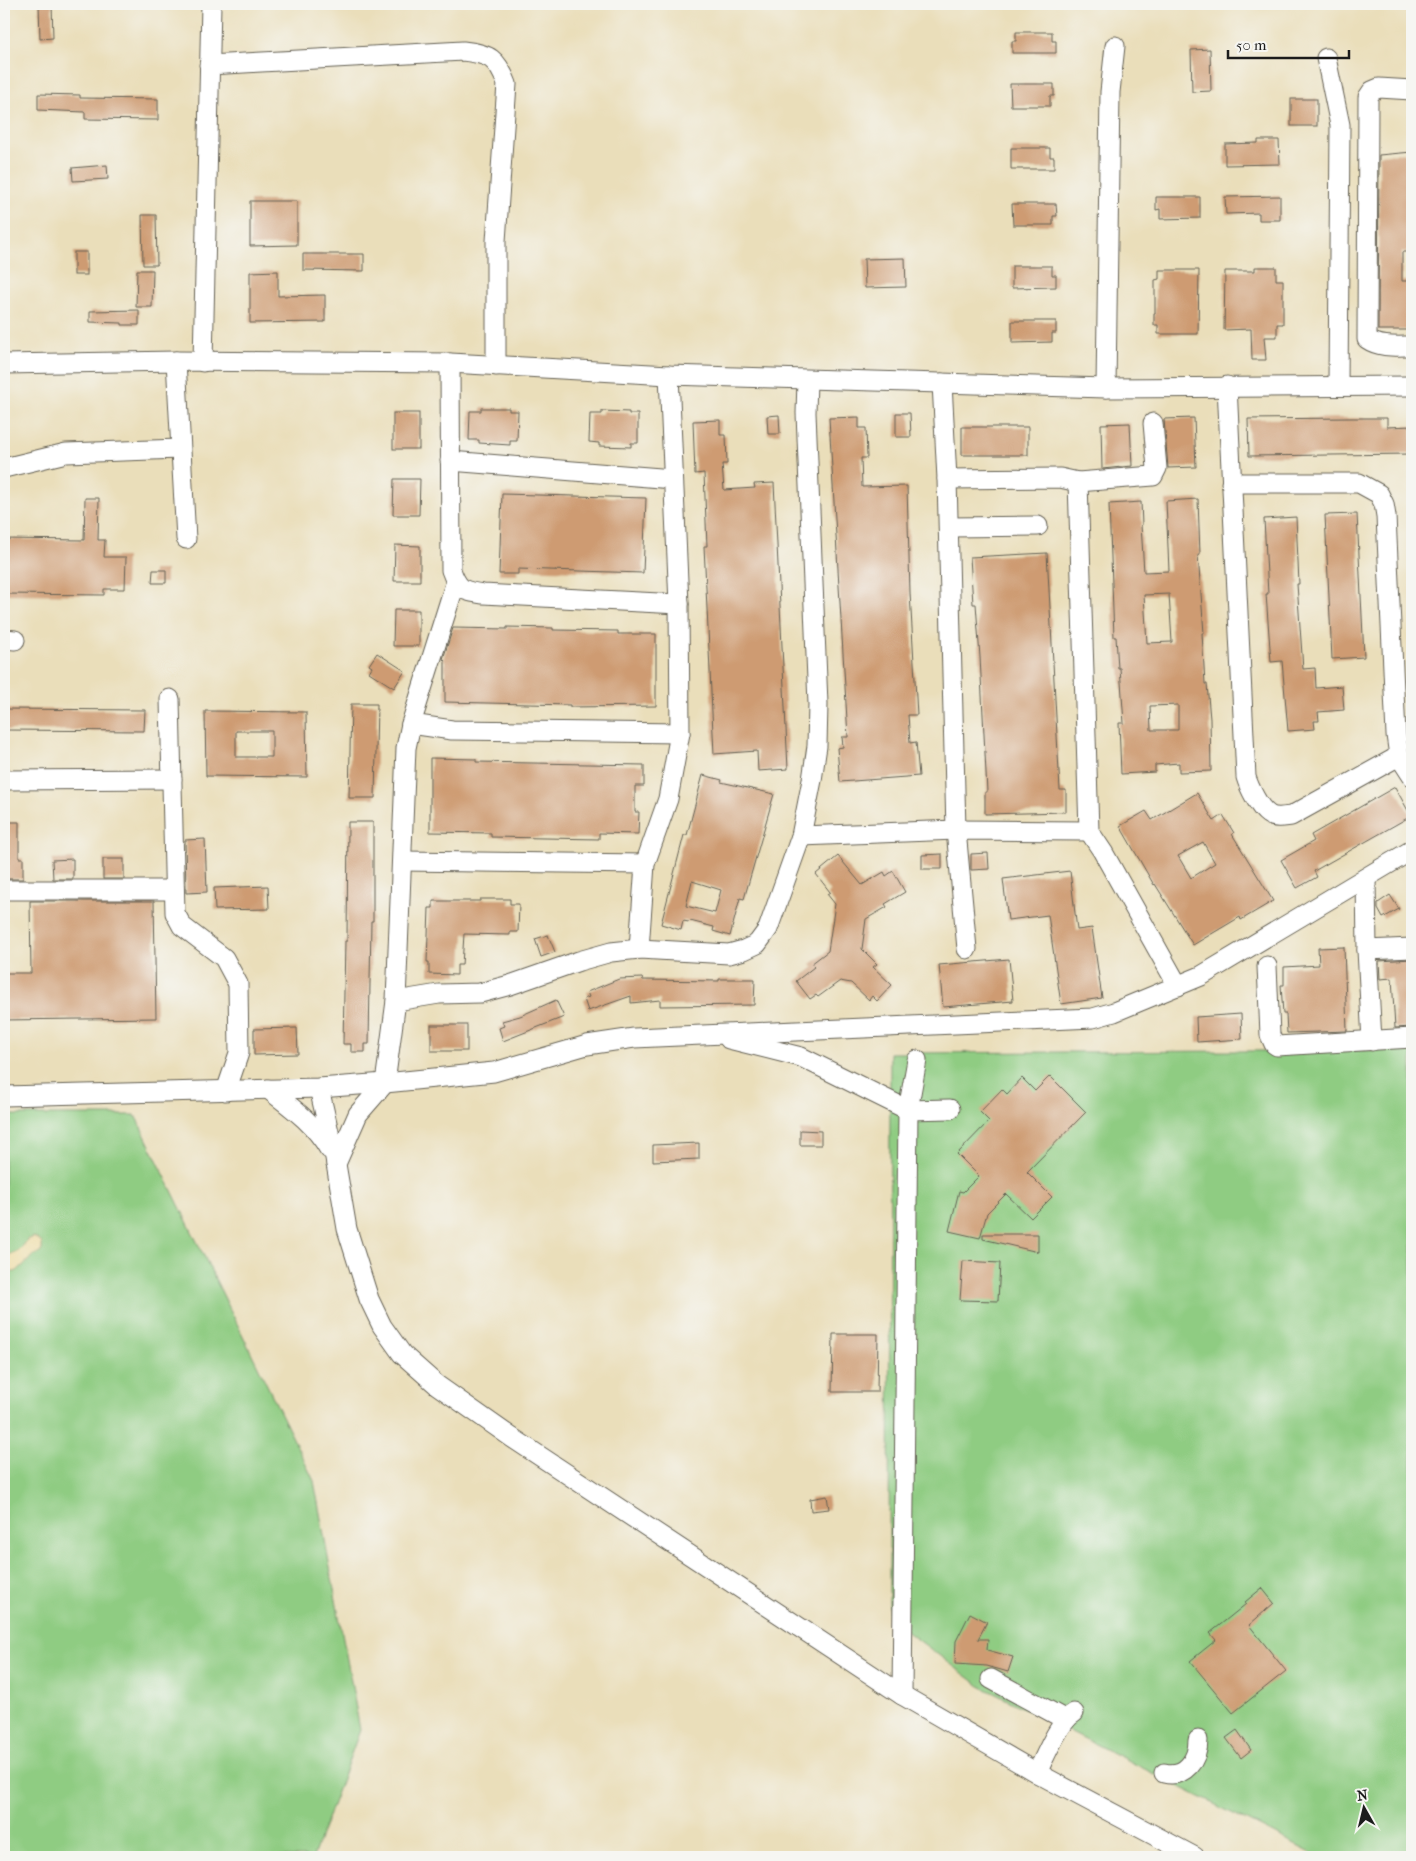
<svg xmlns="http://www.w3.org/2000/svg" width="1416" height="1861" viewBox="0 0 1416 1861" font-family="'IM FELL French Canon',serif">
  <rect width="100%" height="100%" fill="#f6f6f2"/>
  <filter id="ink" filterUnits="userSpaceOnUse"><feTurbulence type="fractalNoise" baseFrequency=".02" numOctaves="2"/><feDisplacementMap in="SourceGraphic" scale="10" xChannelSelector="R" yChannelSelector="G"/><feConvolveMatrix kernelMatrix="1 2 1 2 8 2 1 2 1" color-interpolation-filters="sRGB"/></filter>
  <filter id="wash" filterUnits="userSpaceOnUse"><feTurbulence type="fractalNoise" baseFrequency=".0096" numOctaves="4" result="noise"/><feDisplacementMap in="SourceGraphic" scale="20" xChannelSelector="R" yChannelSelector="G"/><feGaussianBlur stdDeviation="1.12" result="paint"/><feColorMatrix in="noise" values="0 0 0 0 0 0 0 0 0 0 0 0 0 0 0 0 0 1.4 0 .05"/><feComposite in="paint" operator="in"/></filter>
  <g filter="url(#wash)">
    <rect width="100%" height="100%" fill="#eadeba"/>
    <g fill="#8fcc82" stroke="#56744f">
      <polygon points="1412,1050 1412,1857 1319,1857 980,1686 889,1618 890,1053"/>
      <polygon points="4,1115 135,1115 314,1481 360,1730 313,1857 4,1857"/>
    </g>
    <path fill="#eeda9e" stroke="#857b5d" d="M34,1237L42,1243V1250L40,1253L34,1255L17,1271L14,1272L7,1269L5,1263L7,1256C20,1249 18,1254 27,1240Z"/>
    <g id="blocks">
      <g fill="#ce9b72" fill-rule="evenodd">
        <polygon points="39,4 52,4 53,38 40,39"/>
        <polygon points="1016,32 1052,32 1052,41 1056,41 1056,53 1012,53 1012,41 1016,41"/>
        <polygon points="1210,49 1211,91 1192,92 1191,50"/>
        <polygon points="1010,84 1054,84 1054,96 1050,96 1050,106 1011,106"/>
        <polygon points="38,94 80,95 80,98 158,99 158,120 85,119 85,112 38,110"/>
        <rect x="1291" y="99" width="26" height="27"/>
        <polygon points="1258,140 1279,140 1280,164 1225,165 1225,144 1258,143"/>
        <polygon points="1011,148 1050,148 1050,157 1054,157 1054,169 1011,169"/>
        <polygon points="1412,152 1412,252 1402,252 1402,281 1412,281 1412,330 1378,330 1379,155"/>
        <polygon points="107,165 108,179 73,181 72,168"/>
        <polygon points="1280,196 1280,220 1259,220 1259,213 1226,214 1225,197"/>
        <polygon points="1156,197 1200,197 1200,218 1160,219 1160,209 1156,210"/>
        <polygon points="250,201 297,201 297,245 250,246"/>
        <polygon points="1012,204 1056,204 1057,216 1053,216 1053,225 1013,225"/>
        <polygon points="142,215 156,215 157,265 143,265"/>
        <rect x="74" y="252" width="13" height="23"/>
        <polygon points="303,254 364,254 364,271 303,270"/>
        <polygon points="905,258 906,287 865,288 864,259"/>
        <polygon points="1012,266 1052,266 1052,275 1056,275 1056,287 1012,288"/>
        <polygon points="1255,267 1276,267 1276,280 1283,280 1283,324 1277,324 1277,337 1264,337 1266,360 1252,360 1251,329 1224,330 1225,271 1255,271"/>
        <polygon points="137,270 153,270 152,307 136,307"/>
        <polygon points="1159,270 1199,270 1198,334 1158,334 1158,325 1154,325 1154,313 1155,313 1155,280 1159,279"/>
        <polygon points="278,271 278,296 325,295 325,322 250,323 250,272"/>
        <polygon points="139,310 139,325 122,325 122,323 90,322 90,311"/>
        <polygon points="1012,321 1056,321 1056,333 1052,333 1052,342 1012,343"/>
        <polygon points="481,408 509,408 509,411 518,411 517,441 510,441 510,445 479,443 479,440 469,440 470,411 481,411"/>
        <polygon points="602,411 629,412 629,414 638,414 638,443 631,443 631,447 599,446 599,443 589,442 590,414 602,414"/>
        <rect x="393" y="413" width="26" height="36"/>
        <polygon points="896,413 910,413 911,437 896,437"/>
        <polygon points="779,415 780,434 768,434 767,416"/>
        <polygon points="859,417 859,428 866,428 867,458 861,458 862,487 907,486 910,593 917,715 908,715 910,743 916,742 919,776 840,782 837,748 843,747 842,737 848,737 829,418"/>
        <polygon points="1194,418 1196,467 1168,468 1164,419"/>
        <polygon points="1348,418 1387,418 1387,427 1412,426 1412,454 1249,456 1248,419"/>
        <polygon points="720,420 720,435 726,435 727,464 722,464 724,490 755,488 754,484 774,483 788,769 758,771 757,751 714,754 704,546 707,546 704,473 695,474 693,421"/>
        <polygon points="1130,423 1132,466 1102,469 1101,424"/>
        <rect x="962" y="427" width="66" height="28"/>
        <polygon points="394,479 420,479 419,515 393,515"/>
        <polygon points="502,494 646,498 643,573 518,569 518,574 499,574"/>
        <polygon points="85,498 99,498 98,540 105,540 104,557 126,557 125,589 104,589 104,595 4,594 4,539 84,540"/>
        <path d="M1198,499L1200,555H1198L1204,633H1202L1205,684H1207L1210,719L1211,771L1179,772V763L1155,765V772L1121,774L1119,723H1124L1120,668H1118L1116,637H1114L1109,504L1141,502L1142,525H1141L1144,572L1169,571L1166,501ZM1169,594L1172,642L1147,643L1144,595ZM1178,705V730H1151L1150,706Z"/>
        <polygon points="1357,514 1364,657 1332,659 1325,515"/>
        <polygon points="1296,517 1299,584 1297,584 1303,669 1315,668 1316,688 1342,686 1344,710 1318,712 1319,721 1314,721 1315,729 1288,731 1282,661 1271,662 1266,594 1268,594 1264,519"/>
        <polygon points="395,545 420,546 420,581 394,581"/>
        <polygon points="1047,553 1060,790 1066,790 1066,812 985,814 985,792 987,792 980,657 976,604 973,604 970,557"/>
        <polygon points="153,570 166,570 166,583 152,583"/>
        <polygon points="394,610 419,610 419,646 393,646"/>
        <polygon points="507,627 553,628 553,630 618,631 618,634 656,634 656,706 570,707 570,705 445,702 445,661 443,659 453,628 507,629"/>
        <polygon points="377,653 405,671 394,688 369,672 372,667 369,665"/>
        <polygon points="351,704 377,704 375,798 349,798"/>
        <polygon points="4,709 145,710 144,731 4,730"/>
        <path d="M205,711L306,712L307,777L206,776ZM236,731H272V757H236Z"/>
        <polygon points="430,758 476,759 476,762 644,765 644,786 635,786 635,812 639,812 638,834 599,833 599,839 491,837 491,833 430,832"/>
        <path d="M703,775L722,780L721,782L774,794L744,899L740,898L730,936L713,931L714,927L690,921L689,922L683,921L681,930L661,924L684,835H687ZM692,881L721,890L715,913L686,906Z"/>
        <polygon points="1395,787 1411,816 1314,871 1317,877 1297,888 1281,860 1314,841 1311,835"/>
        <path d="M1197,793L1214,821L1223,815L1234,833L1232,834L1273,901L1241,920L1240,917L1193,945L1155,884L1154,885L1120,826L1146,811L1152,820ZM1203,842L1215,863L1191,878L1178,856Z"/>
        <polygon points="4,822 19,822 19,858 23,858 23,879 4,879"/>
        <polygon points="348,822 373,822 373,921 371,921 369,1044 365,1044 365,1052 351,1052 351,1044 343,1044 345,941 347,941"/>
        <polygon points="205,839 207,892 186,893 185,840"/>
        <polygon points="988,853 989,869 971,870 971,854"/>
        <polygon points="942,854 942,869 922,869 922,855"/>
        <polygon points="838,856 862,885 884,872 886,876 893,871 905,892 885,904 887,907 866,919 862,949 877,964 873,967 892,985 877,1001 872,996 869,1000 851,983 840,981 818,997 816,995 810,999 796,981 814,967 811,964 828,951 835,904 827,894 830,892 816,874"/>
        <polygon points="73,859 73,879 53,879 52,860"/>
        <rect x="103" y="859" width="21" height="20"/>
        <polygon points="1070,871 1077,930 1092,928 1102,998 1061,1004 1048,915 1008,920 1003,879"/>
        <polygon points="268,886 269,909 215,910 214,888"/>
        <polygon points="1390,895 1399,909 1383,918 1378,909 1378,903"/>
        <polygon points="480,899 510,899 510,904 519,904 518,932 510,932 510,935 464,934 462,965 457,965 457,975 429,974 429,962 427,962 429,908 433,908 433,901 480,901"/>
        <polygon points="30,901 154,901 156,1018 4,1020 4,973 31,973"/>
        <polygon points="548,935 555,952 541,957 535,939"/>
        <polygon points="1344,947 1347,1031 1287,1033 1286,1014 1283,1014 1281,985 1284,985 1284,967 1319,965 1318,948"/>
        <polygon points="1009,959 1013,1001 943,1007 939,965"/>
        <polygon points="1412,959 1412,1027 1395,1028 1392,978 1380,979 1379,961"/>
        <polygon points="642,978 643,980 719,981 719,979 755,979 754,1005 660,1006 660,1000 631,1003 631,996 588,1011 584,999 589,997 587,992 619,979"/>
        <polygon points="556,1000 564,1017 503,1041 499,1028 504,1026 502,1021 520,1016"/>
        <polygon points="1241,1014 1242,1039 1197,1042 1196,1017"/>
        <rect x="431" y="1025" width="36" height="26"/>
        <polygon points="297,1028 298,1054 254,1055 254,1029"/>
        <polygon points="1050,1076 1086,1112 1027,1172 1052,1197 1031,1218 1006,1194 987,1213 980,1238 949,1231 959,1191 963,1192 979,1176 957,1154 989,1121 980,1112 1002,1089 1007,1094 1022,1078 1035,1091"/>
        <polygon points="800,1130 821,1131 821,1145 800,1145"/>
        <polygon points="699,1143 699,1159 653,1161 653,1145"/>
        <polygon points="983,1234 1038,1234 1038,1252 983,1239"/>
        <polygon points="963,1261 1000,1263 998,1301 960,1300"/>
        <polygon points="833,1334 878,1334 877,1392 832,1392"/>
        <polygon points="827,1496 829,1509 811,1511 810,1499"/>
        <polygon points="1262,1588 1274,1603 1249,1625 1286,1671 1233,1713 1190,1661 1216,1640 1210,1633 1246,1604 1245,1602"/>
        <polygon points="970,1613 987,1622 978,1639 988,1639 987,1650 1013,1657 1008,1672 987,1666 955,1664 956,1641"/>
        <polygon points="1237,1730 1251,1750 1241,1758 1226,1738"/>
      </g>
    </g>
  </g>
  <g filter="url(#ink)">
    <use href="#blocks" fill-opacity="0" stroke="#646053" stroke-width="1"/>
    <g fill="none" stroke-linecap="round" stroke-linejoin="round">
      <defs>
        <g id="minor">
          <polyline points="1326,58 1340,125 1338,386"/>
          <path d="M209,65L463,51C490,54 497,58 507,84L496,241V366"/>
          <path d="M1412,90L1379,88L1372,91L1368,97L1367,339C1380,348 1397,346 1412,346"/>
          <polyline points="176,361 186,539"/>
          <polyline points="203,362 211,4"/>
          <path d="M450,363L451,570C458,590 463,591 483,594L679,604"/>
          <polyline points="4,364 176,361 450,363 669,375 1106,388 1412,386"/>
          <polyline points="942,383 947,479 956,830 967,949"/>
          <path d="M1227,386L1246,777C1249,787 1259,808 1268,814C1274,819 1284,817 1291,816L1399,756"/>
          <polyline points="1106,388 1110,92 1115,46"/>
          <polyline points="450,461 673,479"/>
          <polyline points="4,468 66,453 180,449"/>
          <polyline points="947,479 1060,478 1078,482 1089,831 1103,852 1178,986"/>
          <polyline points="1078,482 1153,476 1157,468 1153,423"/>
          <polyline points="1231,483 1359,483 1379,494 1384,504 1386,516 1396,735 1399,756 1412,776"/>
          <polyline points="949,527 1038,526"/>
          <polyline points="4,639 15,640"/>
          <polyline points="170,699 175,913 182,926 224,958 238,984 239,1053 226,1091"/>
          <polyline points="411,724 452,730 680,733"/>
          <polyline points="4,780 172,779"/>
          <polyline points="801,836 956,830 1089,831"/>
          <polyline points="403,861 645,864"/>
          <polyline points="1366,878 1367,950 1372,1041"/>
          <polyline points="4,890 173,890"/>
          <polyline points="639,949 645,864 668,799 680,733 679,604 669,375"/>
          <polyline points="1367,950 1412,948"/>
          <polyline points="1267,966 1270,1035 1274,1044 1277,1046 1412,1038"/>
          <polyline points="396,1001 439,994 480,993 510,985 579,961 611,952 639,949 729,954 744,950 757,944 768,929 801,836 812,780 817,746 818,704 806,413 807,380"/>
          <polyline points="729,1039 801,1057 908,1110 950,1109"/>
          <polyline points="319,1088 335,1158 347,1229 369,1299 382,1326 402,1354 437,1385 511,1437 902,1695 1037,1773 1195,1857"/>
          <path d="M268,1089C291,1107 314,1123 329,1149"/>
          <polyline points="4,1096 319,1088 385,1083 494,1072 587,1045 634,1038 1093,1018 1114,1012 1201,976 1412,850"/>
          <polyline points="336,1164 358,1114 385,1083 396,1001 406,748 411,724 455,584"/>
          <polyline points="991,1679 1066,1720"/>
          <polyline points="902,1695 908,1110 917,1060"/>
          <path d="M1037,1773C1045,1757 1059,1721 1074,1713"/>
          <path d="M1164,1773C1185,1778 1198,1760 1198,1740"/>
        </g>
      </defs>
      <use href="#minor" stroke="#646053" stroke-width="21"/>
      <use href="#minor" stroke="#fff" stroke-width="19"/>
    </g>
  </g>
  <rect width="1416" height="1861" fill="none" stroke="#f6f6f2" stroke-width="20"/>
  <g transform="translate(1364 1808) rotate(352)" stroke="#f6f6f2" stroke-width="4" paint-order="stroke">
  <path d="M0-4L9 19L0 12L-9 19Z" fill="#1c1c1c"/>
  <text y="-8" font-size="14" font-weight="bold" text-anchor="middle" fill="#1c1c1c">N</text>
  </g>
  <path d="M1228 50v8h121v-8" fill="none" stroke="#1c1c1c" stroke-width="2.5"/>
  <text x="1236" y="50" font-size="15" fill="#1c1c1c" stroke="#f6f6f2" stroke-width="4" paint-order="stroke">50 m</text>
</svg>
